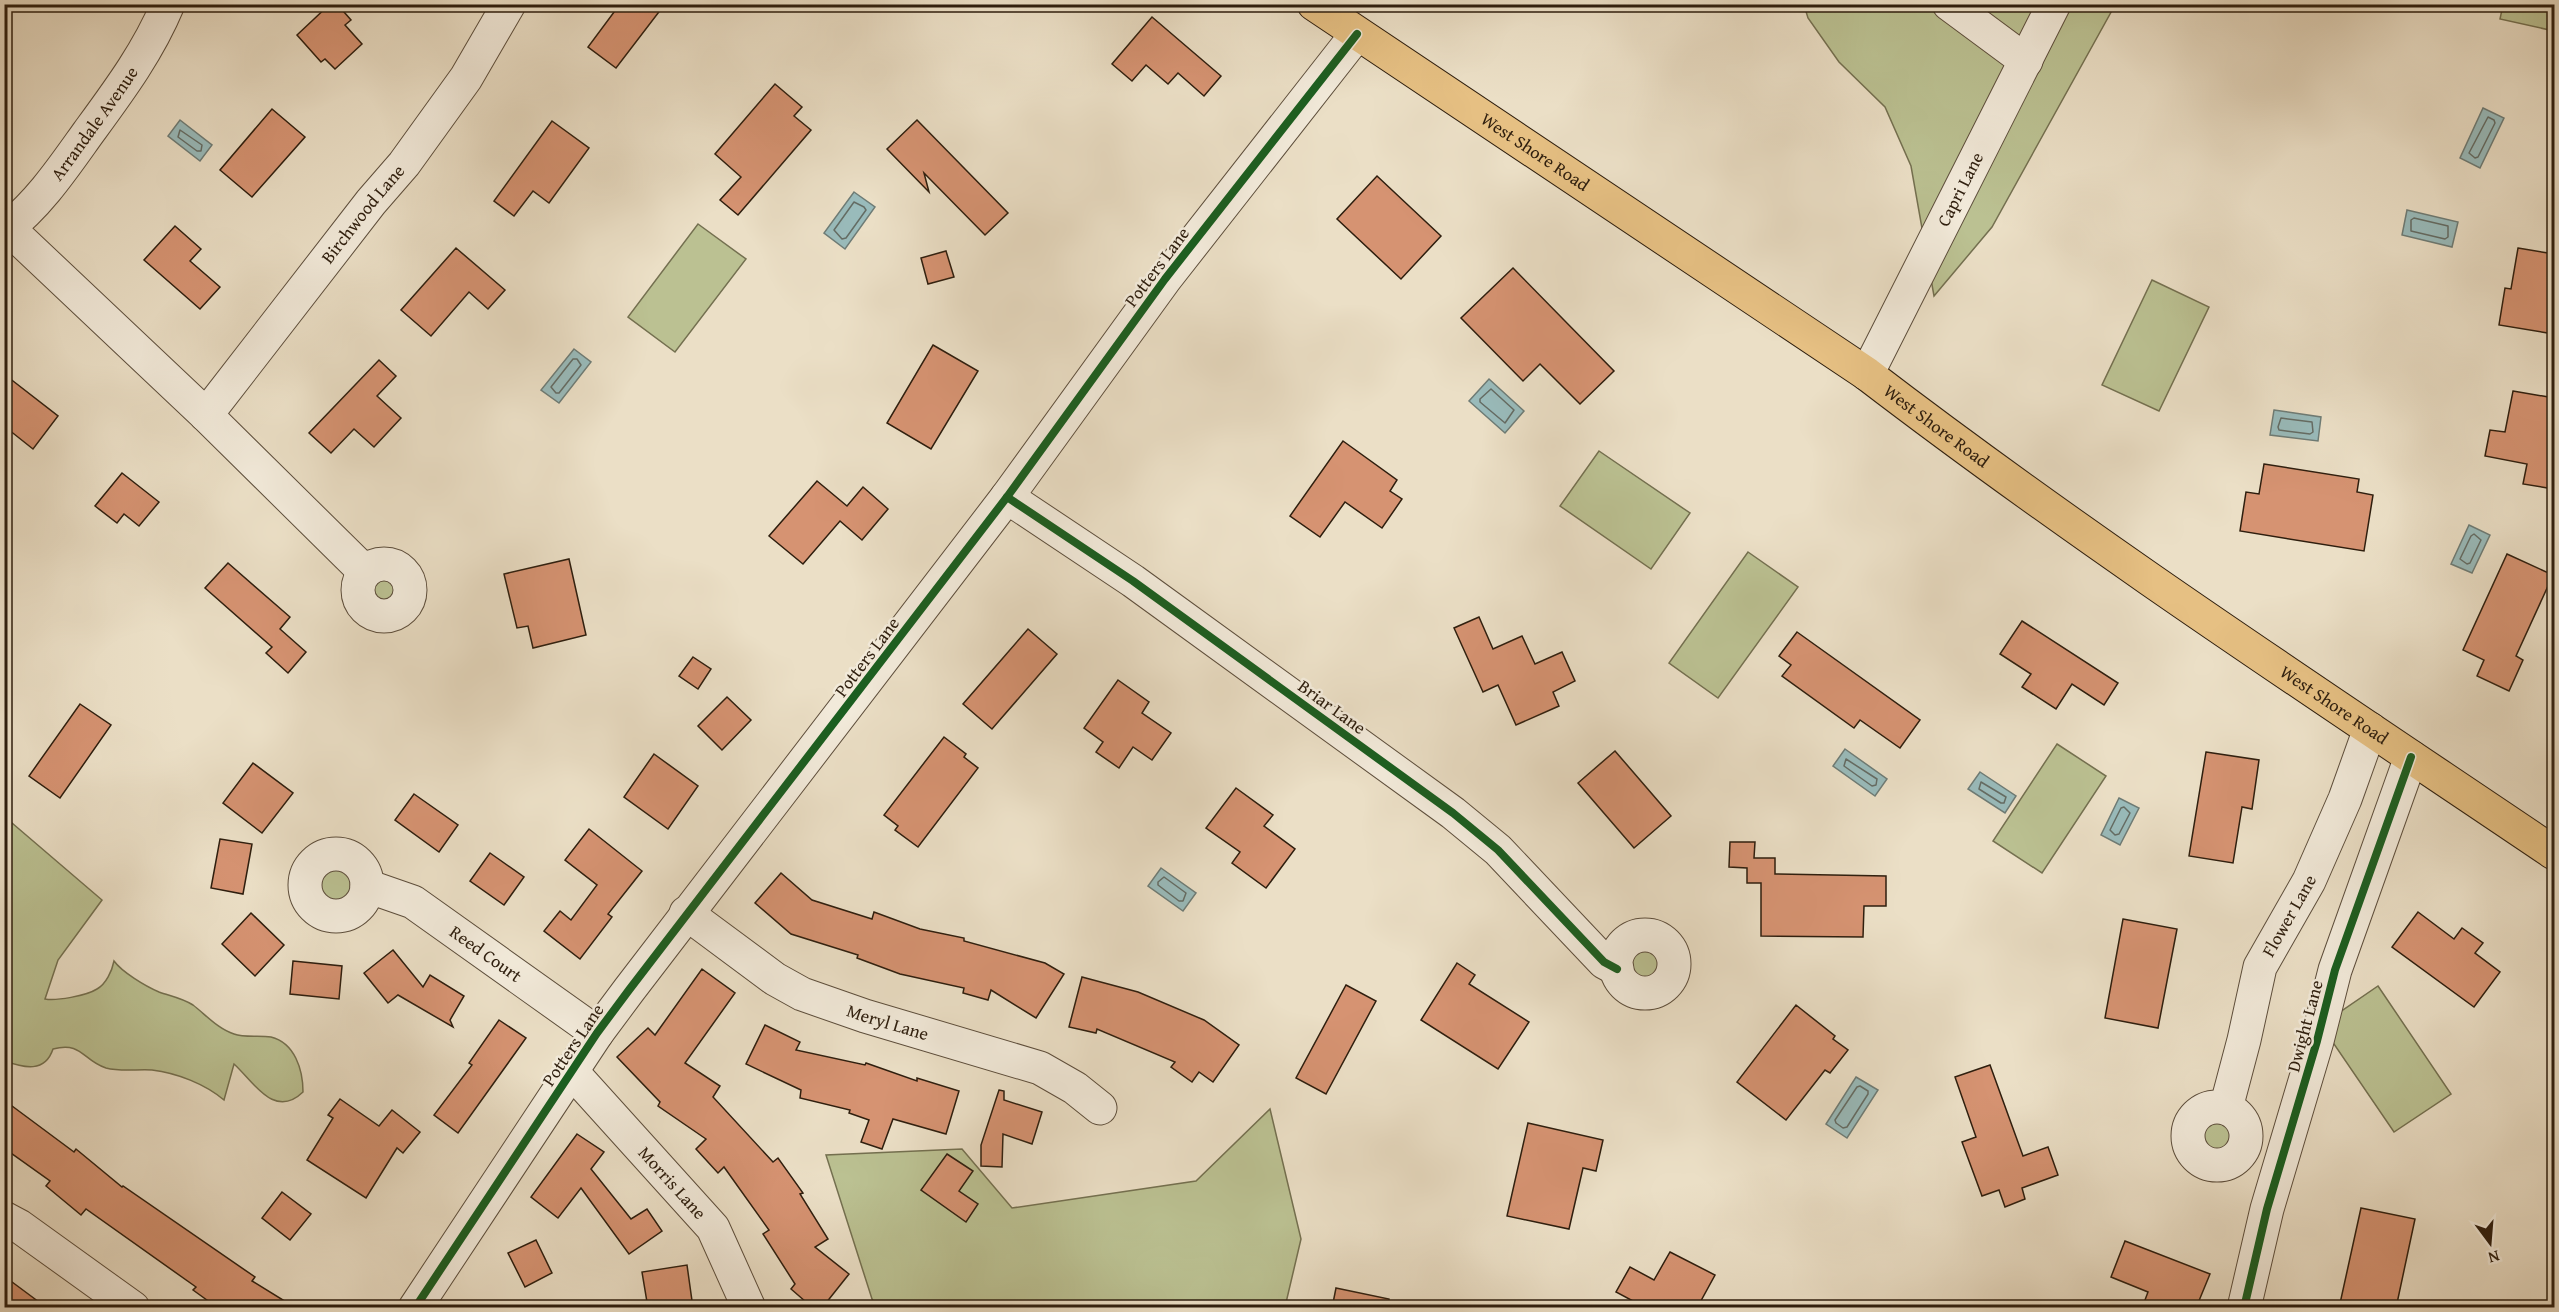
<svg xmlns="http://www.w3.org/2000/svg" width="2559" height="1312" viewBox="0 0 2559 1312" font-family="'Gentium Book Plus',serif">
  <rect width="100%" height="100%" fill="#ebdfc6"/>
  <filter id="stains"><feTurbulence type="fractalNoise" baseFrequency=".00333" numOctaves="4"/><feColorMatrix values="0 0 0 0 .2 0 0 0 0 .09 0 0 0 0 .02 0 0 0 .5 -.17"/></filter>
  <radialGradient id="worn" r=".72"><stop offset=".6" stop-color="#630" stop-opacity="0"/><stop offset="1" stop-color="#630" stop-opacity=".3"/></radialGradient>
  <g fill="#bbc192" stroke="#747050" stroke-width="1.5">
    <polygon points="1804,5 2115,5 1992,227 1934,296 1911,166 1885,107 1839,62 1808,18"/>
    <polygon points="2503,5 2554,5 2554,31 2500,19"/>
    <polygon points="698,224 746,259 675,352 628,317"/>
    <polygon points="2152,280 2209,307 2159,411 2102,385"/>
    <polygon points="1599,451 1690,513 1651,569 1560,506"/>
    <polygon points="1748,552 1798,587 1718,698 1669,663"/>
    <circle cx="385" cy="590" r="22"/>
    <polygon points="2057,744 2106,776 2042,873 1993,841"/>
    <path d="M5,817L102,900L58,960L45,999C56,1001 86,996 97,989C106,984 112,971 114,961C122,972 145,986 159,992C170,996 182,998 193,1005C206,1015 218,1029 234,1034C245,1038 259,1035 271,1037C295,1043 303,1070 303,1092C274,1120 253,1081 234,1064L224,1100C205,1084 177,1073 152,1070C137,1069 121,1072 106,1068C83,1061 82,1041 53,1049C45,1073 24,1068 5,1061Z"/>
    <circle cx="335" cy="885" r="22"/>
    <circle cx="1645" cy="964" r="22"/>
    <polygon points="2378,986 2451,1094 2394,1132 2321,1025"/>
    <polygon points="1270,1109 1301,1239 1285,1307 877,1307 872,1299 826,1155 962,1149 1012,1208 1196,1181"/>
    <circle cx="2218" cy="1136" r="22"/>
  </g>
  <g fill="#9bb" stroke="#6e7c76" stroke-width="1.5">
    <polygon points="2483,108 2504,118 2480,168 2460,158"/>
    <polygon points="180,120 212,145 200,161 168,136"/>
    <polygon points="854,192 875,207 845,249 824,233"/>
    <polygon points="2407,210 2458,222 2452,247 2402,235"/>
    <polygon points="574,349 591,362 559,403 541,390"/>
    <polygon points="1489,379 1524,411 1505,433 1469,401"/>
    <polygon points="2274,410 2321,417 2318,441 2270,435"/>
    <polygon points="2469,525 2490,535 2472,573 2451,564"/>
    <polygon points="1845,749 1887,779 1875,796 1833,766"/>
    <polygon points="1980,772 2016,796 2005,813 1968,789"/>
    <polygon points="2119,798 2139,808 2120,845 2101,835"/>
    <polygon points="1161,868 1196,893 1183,911 1148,886"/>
    <polygon points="1856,1077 1878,1090 1847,1138 1826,1124"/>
  </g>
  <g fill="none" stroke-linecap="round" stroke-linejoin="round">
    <g stroke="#646c64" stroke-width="1.5">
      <polygon points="2488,117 2494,120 2495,123 2478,157 2475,158 2469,153"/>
      <polygon points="180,130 202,145 201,151 197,151 178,137"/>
      <polygon points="854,202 864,207 866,210 846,238 842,239 834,230"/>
      <polygon points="2414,218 2448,226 2448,237 2445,239 2411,231 2411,220"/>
      <polygon points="573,359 577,359 581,365 559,393 556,393 551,387"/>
      <polygon points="1491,389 1514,410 1505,423 1480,402 1480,399"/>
      <polygon points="2281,418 2312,422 2313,432 2310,434 2279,430 2278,427"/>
      <polygon points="2474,534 2481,540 2470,563 2467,564 2460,559 2471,536"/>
      <polygon points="1846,759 1877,779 1876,785 1872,786 1844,766"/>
      <polygon points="1981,782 2006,797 2004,803 2001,803 1979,789"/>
      <polygon points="2124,807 2130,813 2119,834 2115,835 2110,830 2121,808"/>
      <polygon points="1164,877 1186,893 1183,901 1179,901 1158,885 1158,882"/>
      <polygon points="1860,1086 1868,1091 1868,1094 1847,1127 1843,1128 1836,1123 1835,1120 1857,1087"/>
    </g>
  </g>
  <g fill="#d69372" stroke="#2e1e0e" stroke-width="1.5">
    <polygon points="330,4 337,4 351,20 345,25 362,44 335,69 325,59 321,62 297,35"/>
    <polygon points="620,4 665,4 616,68 588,47"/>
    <polygon points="1152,17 1221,76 1204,96 1178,73 1168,84 1146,65 1132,81 1112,64"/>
    <polygon points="775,84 802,107 794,116 811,130 738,215 720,200 741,177 715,154"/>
    <polygon points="272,109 305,137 252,197 220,170"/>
    <polygon points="917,120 1008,213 985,235 924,173 929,192 887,149"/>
    <polygon points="552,121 589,148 549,203 533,191 514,216 494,201"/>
    <polygon points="1377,176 1441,236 1401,279 1337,219"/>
    <polygon points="175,226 201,249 190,261 220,287 200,309 144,260"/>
    <polygon points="456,248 505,290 488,309 469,292 431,336 401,310"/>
    <polygon points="2518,248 2554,254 2554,334 2499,325 2505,288 2511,289"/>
    <polygon points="946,251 954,277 928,284 921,258"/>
    <polygon points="1513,268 1614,371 1580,404 1540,364 1523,381 1461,318"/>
    <polygon points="933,345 978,371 931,449 887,423"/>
    <polygon points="379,360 396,376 377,396 401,418 374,447 354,429 331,453 309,433"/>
    <polygon points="4,374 58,416 33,449 4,426"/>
    <polygon points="2513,391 2554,398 2554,489 2523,484 2527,464 2485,456 2490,430 2505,432"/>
    <polygon points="1343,441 1397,480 1390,491 1402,499 1382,528 1345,502 1320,537 1290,516"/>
    <polygon points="2264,464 2359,479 2357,492 2373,495 2364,551 2240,531 2246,492 2259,494"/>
    <polygon points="122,473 159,502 139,526 124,514 117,523 95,506"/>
    <polygon points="817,481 847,506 863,487 888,509 862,540 840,521 803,564 769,536"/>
    <polygon points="2507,554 2553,575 2516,656 2523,660 2509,691 2477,676 2484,660 2463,650"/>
    <polygon points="569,559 586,635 533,648 528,626 517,628 504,574"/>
    <polygon points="228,563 290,617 280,629 306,652 288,673 266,653 272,647 205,588"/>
    <polygon points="1479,617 1493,649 1522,636 1535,664 1562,652 1575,681 1553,692 1559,706 1516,725 1498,685 1483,692 1454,628"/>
    <polygon points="2022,621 2118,683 2104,705 2072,684 2056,709 2022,687 2031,674 2000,654"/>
    <polygon points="1028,629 1057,654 992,729 963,704"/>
    <polygon points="1797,632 1920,720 1900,748 1860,720 1854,728 1782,676 1791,665 1779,656"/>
    <polygon points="693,657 711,669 698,689 679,676"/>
    <polygon points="1118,680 1149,702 1142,713 1171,733 1152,760 1133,747 1119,768 1096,752 1103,742 1084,728"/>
    <polygon points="727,697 751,720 722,750 698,726"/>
    <polygon points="80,704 111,725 60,798 29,776"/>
    <polygon points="944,737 966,754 964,757 978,768 918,847 895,830 898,826 884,815"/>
    <polygon points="1615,751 1671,816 1634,848 1578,783"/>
    <polygon points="2206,752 2259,760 2252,809 2242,807 2233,863 2189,856"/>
    <polygon points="654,754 698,786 668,829 624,797"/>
    <polygon points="253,763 293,793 262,833 223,803"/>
    <polygon points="1236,788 1273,815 1264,826 1295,849 1266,888 1232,863 1240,852 1206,828"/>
    <polygon points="414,794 458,825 439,852 395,820"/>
    <polygon points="589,829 642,871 608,914 612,917 580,959 544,931 560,911 571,920 597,885 565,860"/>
    <polygon points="220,839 252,844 243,894 211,888"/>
    <polygon points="1730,842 1755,842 1754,858 1775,858 1775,874 1886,876 1886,906 1864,906 1863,937 1761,936 1761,883 1747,883 1747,868 1729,867"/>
    <polygon points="490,853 524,877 504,905 470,881"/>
    <polygon points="781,873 812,900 872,919 874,912 920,929 964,938 964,941 1045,963 1064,974 1036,1018 991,990 988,1000 963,993 964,988 900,974 857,958 858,955 791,934 755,903"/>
    <polygon points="2418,912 2454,939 2462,928 2483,943 2475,953 2500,972 2474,1007 2392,947"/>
    <polygon points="251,913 284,945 255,976 222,944"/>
    <polygon points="2123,919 2177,929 2158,1028 2105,1018"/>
    <polygon points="393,950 423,987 430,975 464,996 450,1020 453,1027 398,995 388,1003 364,973"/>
    <polygon points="293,961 342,966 339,999 290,994"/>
    <polygon points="1457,963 1475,975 1469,984 1529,1022 1498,1069 1421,1020"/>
    <polygon points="702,969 735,993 685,1063 720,1086 713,1097 773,1162 778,1158 803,1193 800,1194 828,1239 815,1247 849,1274 822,1308 813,1308 791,1289 795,1284 763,1234 769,1230 724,1167 718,1173 696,1149 706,1139 658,1106 660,1102 617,1057 648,1028 655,1035"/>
    <polygon points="1082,977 1138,992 1204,1020 1239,1045 1213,1082 1199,1072 1192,1082 1171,1067 1175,1062 1097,1029 1096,1033 1069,1027"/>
    <polygon points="1346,985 1376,1001 1326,1094 1296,1078"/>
    <polygon points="1796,1005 1835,1036 1833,1039 1848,1050 1830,1073 1825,1070 1786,1120 1737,1082"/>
    <polygon points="499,1020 526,1038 458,1133 434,1115 472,1065 469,1063"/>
    <polygon points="765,1025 800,1042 796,1050 865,1065 866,1063 917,1081 917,1078 959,1091 946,1134 893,1119 882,1149 861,1142 869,1120 849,1113 850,1110 800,1098 801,1090 746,1064"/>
    <polygon points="1990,1065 2023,1156 2048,1147 2058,1175 2022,1188 2025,1199 2005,1207 1999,1190 1982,1196 1962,1142 1976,1137 1955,1077"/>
    <polygon points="999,1090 1004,1091 1004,1100 1042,1112 1032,1144 1003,1134 1002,1167 981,1166 981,1145"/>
    <polygon points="340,1099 379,1126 392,1110 420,1132 403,1153 397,1148 366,1198 307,1160 333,1118 328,1115"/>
    <polygon points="4,1100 74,1152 76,1149 122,1187 123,1186 255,1277 252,1281 296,1308 218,1308 193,1290 196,1287 86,1209 81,1215 46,1186 50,1181 4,1148"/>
    <polygon points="1528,1123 1603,1140 1596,1171 1583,1168 1569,1229 1507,1216"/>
    <polygon points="577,1134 604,1152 591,1169 631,1219 647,1209 662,1231 629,1254 581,1188 558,1218 531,1197"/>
    <polygon points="947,1154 973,1171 959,1191 978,1204 966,1222 921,1190"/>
    <polygon points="282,1192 311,1214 290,1240 262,1218"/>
    <polygon points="2361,1208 2415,1219 2396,1308 2339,1308"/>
    <polygon points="536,1240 552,1273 525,1287 508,1253"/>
    <polygon points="2125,1241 2210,1274 2196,1308 2142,1308 2148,1292 2111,1277"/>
    <polygon points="1670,1252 1715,1275 1697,1308 1646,1308 1616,1292 1630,1267 1654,1280"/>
    <polygon points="687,1265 693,1308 648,1308 642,1272"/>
    <polygon points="4,1276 47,1308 4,1308"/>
    <polygon points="1336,1288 1389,1299 1388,1308 1332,1308"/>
  </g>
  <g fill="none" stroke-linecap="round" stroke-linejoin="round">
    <defs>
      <g id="minor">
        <polyline points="1949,4 2026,61"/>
        <polyline points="8,228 206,415 365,572"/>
        <path id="s1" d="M4,231C39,204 63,168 88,133C118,92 148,52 168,4"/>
        <path id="s2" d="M1867,374L2054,4"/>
        <path id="s3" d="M206,415L371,202L404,164L466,78L509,4"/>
        <polyline points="1007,497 1133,581 1453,813 1498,850 1604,962 1617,969"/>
        <circle cx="384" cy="590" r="26"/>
        <circle cx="336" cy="885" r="31"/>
        <path id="s4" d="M367,886L413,902L597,1033"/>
        <path id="s5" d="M686,913L775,979L802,994L865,1016L1040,1068L1075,1088L1100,1108"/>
        <circle cx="1645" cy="964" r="29"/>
        <path id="s6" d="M573,1073L713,1228L749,1308"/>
        <circle cx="2217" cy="1136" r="29"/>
        <path id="s7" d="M2226,1108L2244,1040L2260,967L2309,881L2345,799L2370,729"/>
        <polyline points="4,1218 19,1226 133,1308"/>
        <polyline points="415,1308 597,1033 629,990 1007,497 1165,279 1357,34"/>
        <polyline points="2244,1308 2267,1209 2317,1041 2335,970 2411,757"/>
      </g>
      <g id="major">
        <path id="s8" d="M1314,4L1867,374C2089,544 2323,697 2554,853"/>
      </g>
    </defs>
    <use href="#minor" stroke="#5d4e3c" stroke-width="35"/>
    <use href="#major" stroke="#2e1e0e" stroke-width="35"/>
    <use href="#minor" stroke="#f2eada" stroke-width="33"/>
    <use href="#major" stroke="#e6c083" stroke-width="33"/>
    <defs>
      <g id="cycleway">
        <polyline points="1007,497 1133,581 1453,813 1498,850 1604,962 1617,969"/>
        <polyline points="415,1308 597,1033 629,990 1007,497 1165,279 1357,34"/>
        <polyline points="2244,1308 2267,1209 2317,1041 2335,970 2411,757"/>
      </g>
    </defs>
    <use href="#cycleway" stroke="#f2eada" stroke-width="11"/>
    <use href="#cycleway" stroke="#1b5e20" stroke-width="8"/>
  </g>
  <g text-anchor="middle" stroke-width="5" stroke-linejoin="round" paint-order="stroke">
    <g font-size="18" fill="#2e1e0e" stroke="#f2eada">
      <text dy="6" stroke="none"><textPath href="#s1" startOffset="141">Arrandale Avenue</textPath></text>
      <text dy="6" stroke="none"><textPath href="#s8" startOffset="266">West Shore Road</textPath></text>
      <text dy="6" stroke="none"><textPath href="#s2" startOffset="207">Capri Lane</textPath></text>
      <text dy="6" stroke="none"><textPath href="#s3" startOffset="255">Birchwood Lane</textPath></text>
      <text transform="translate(1157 267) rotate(-53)" y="6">Potters Lane</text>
      <text dy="6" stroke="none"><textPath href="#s8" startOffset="752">West Shore Road</textPath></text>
      <text transform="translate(867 657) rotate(-53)" y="6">Potters Lane</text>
      <text dy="6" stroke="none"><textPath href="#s8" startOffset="1238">West Shore Road</textPath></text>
      <text transform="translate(1332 707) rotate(36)" y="6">Briar Lane</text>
      <text dy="6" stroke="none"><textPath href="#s7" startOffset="204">Flower Lane</textPath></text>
      <text dy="6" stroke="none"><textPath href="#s4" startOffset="138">Reed Court</textPath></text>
      <text dy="6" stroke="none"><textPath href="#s5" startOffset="232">Meryl Lane</textPath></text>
      <text transform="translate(2305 1026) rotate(-75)" y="6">Dwight Lane</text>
      <text transform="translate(573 1045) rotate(-56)" y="6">Potters Lane</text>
      <text dy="6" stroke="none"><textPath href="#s6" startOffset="148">Morris Lane</textPath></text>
    </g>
  </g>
  <rect width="2559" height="1312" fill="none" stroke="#ebdfc6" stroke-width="24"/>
  <rect x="6" y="6" width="2547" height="1300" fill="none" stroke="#2e1e0e" stroke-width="3"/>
  <rect x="12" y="12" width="2535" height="1288" fill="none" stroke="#2e1e0e" stroke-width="1.5"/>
  <g transform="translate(2490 1243) rotate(164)" stroke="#f2eada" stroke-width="4.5" paint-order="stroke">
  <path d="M0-4.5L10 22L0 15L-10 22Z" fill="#2e1e0e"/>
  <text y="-9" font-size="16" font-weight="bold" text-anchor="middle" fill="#2e1e0e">N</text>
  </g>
  <rect width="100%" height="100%" filter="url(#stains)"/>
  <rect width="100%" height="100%" fill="url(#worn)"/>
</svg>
